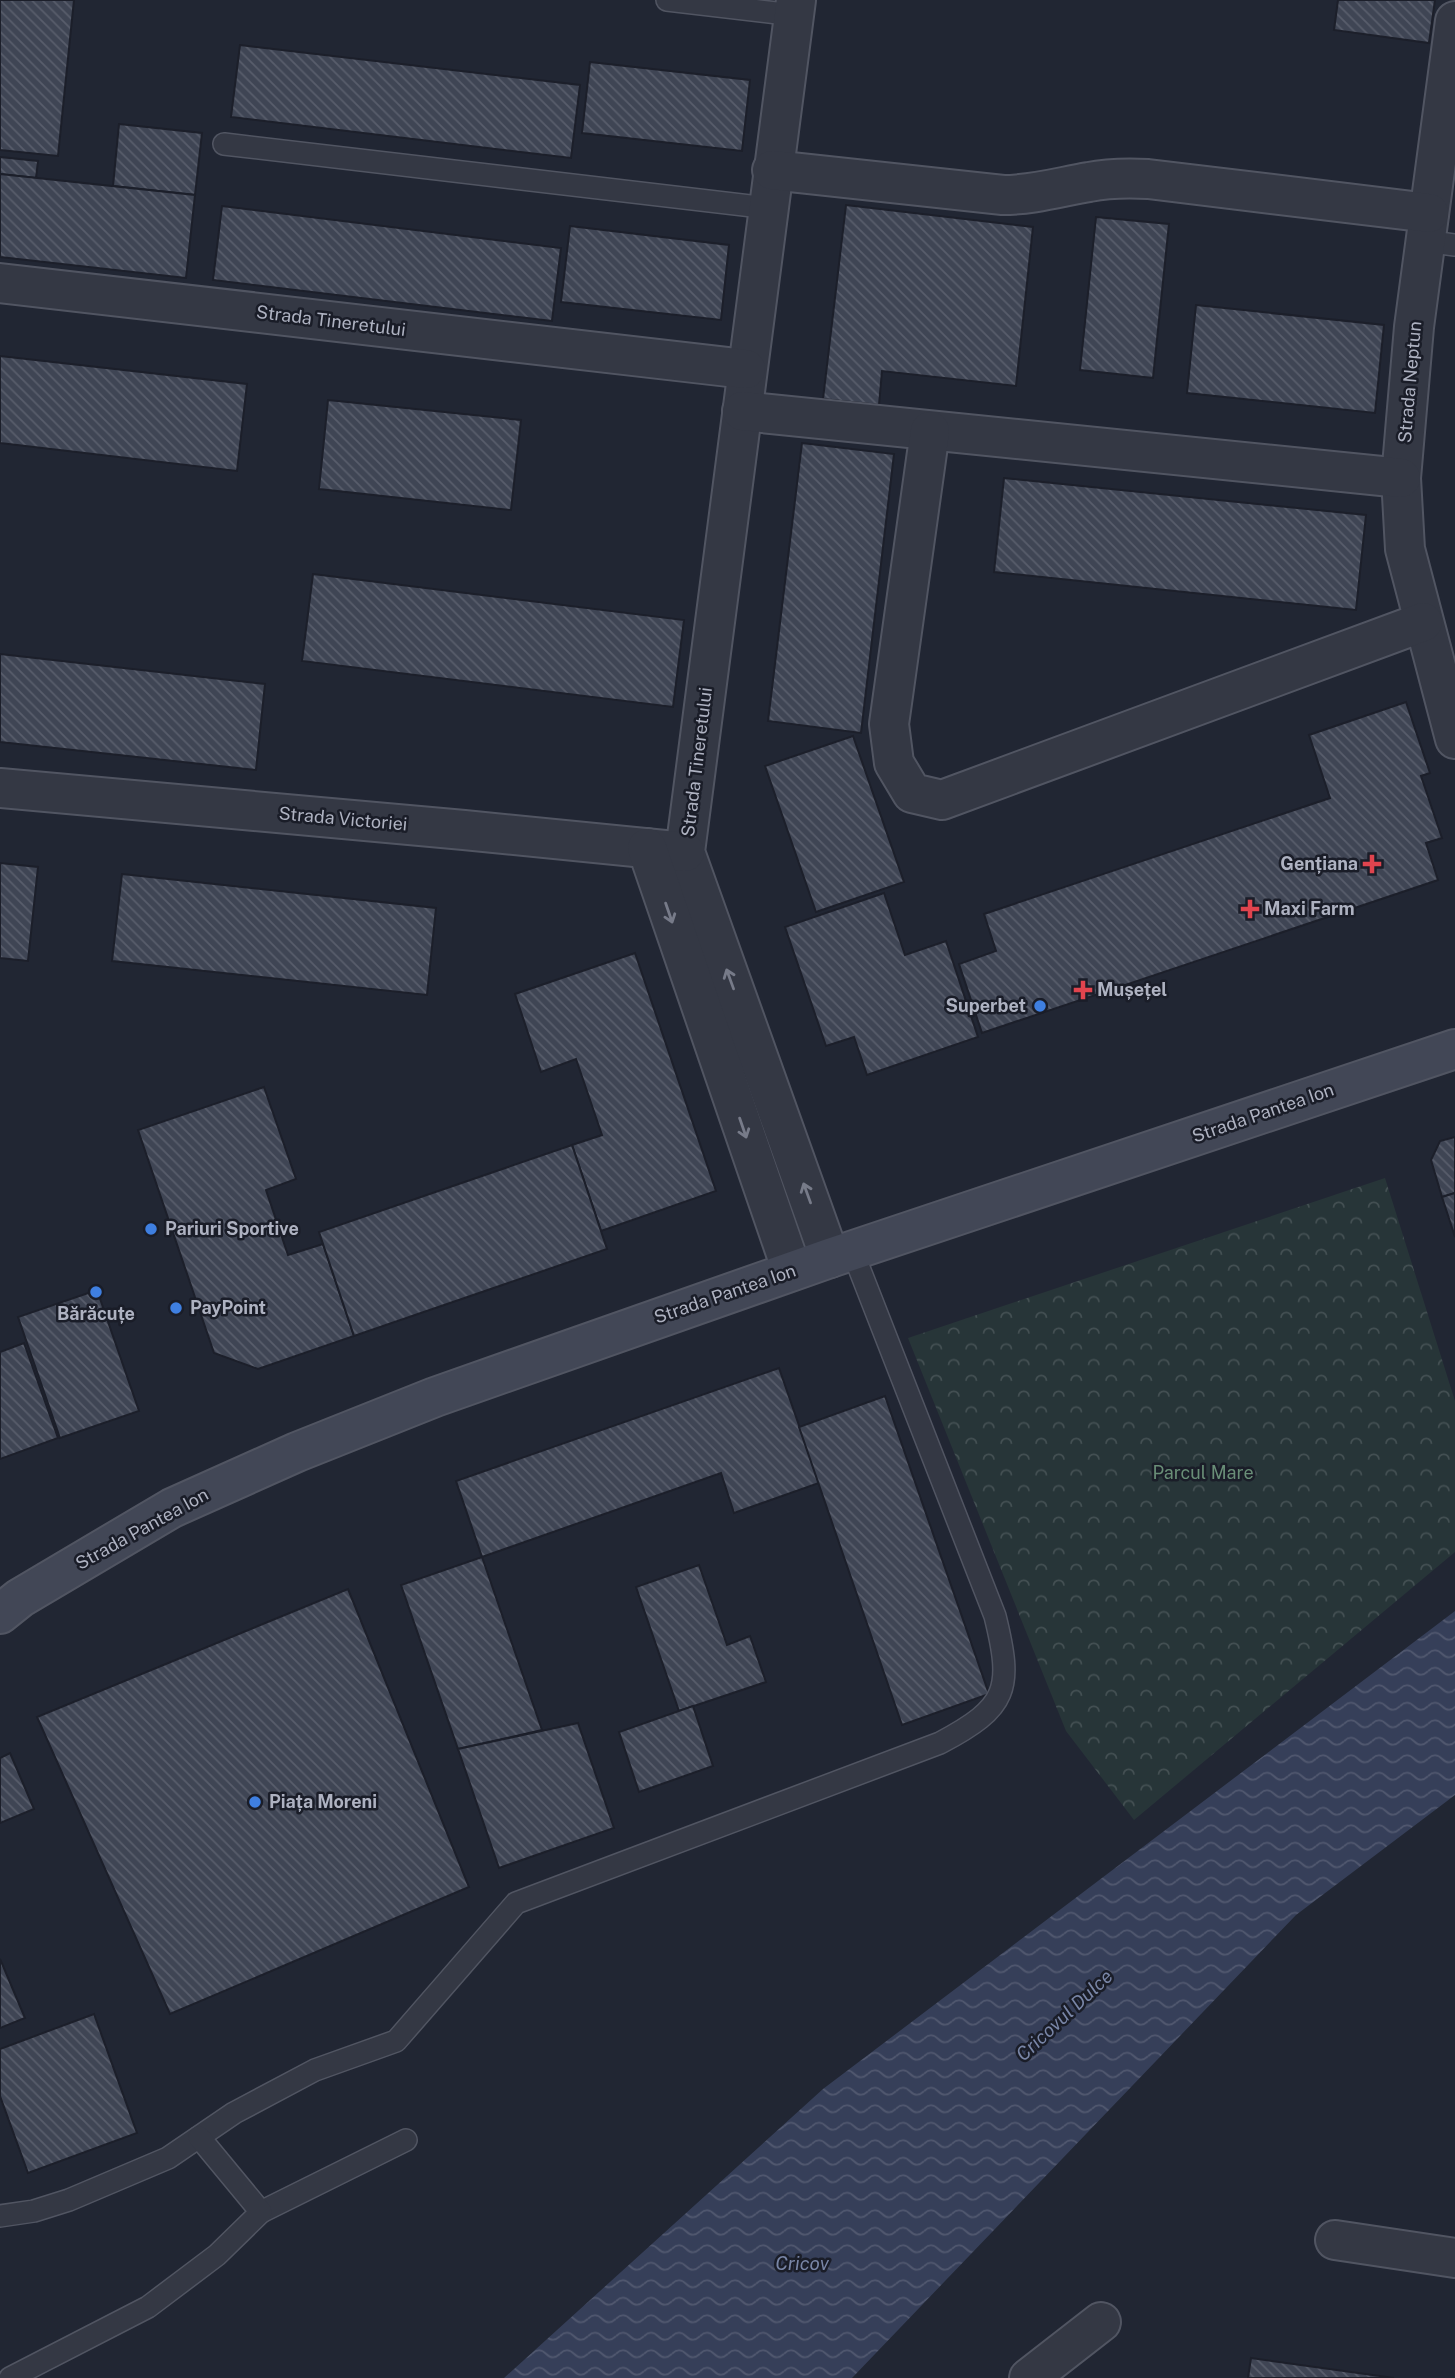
<svg xmlns="http://www.w3.org/2000/svg" width="1455" height="2378" viewBox="0 0 1455 2378" font-family="'Public Sans',sans-serif">
  <defs>
    <pattern id="park-crowns" width="20" height="18" patternUnits="userSpaceOnUse" patternTransform="scale(1.75)"><rect width="20" height="18" fill="#273538"/><path d="M2 6a3 3 0 1 1 6 0M12 15a3 3 0 1 1 6 0" fill="none" stroke="#445053"/></pattern>
    <pattern id="water-waves" width="16" height="10" patternUnits="userSpaceOnUse" patternTransform="scale(1.75)"><rect width="16" height="10" fill="#363f59"/><path d="M0 5q4-4 8 0t8 0" fill="none" stroke="#51586f"/></pattern>
    <pattern id="building-back-hatch" width="6" height="6" patternUnits="userSpaceOnUse" patternTransform="scale(1.75)"><rect width="6" height="6" fill="#3f4554"/><path d="M-1 5l2 2M0 0l6 6M5-1l2 2" fill="none" stroke="#585d6b"/></pattern>
  </defs>
  <rect width="100%" height="100%" fill="#212633"/>
  <polygon fill="url(#park-crowns)" points="1385,1178 1455,1401 1455,1552 1134,1820 1066,1731 908,1338"/>
  <polygon fill="url(#water-waves)" points="1455,1611 1455,1795 1296,1915 852,2378 504,2378 823,2089"/>
  <g fill="url(#building-back-hatch)" stroke="#1c1f2a" stroke-width="2">
    <polygon points="0,0 74,0 58,156 0,150"/>
    <polygon points="1338,0 1435,0 1429,43 1334,30"/>
    <polygon points="240,45 580,85 571,158 231,117"/>
    <polygon points="590,62 750,80 742,151 582,133"/>
    <polygon points="119,124 202,133 195,195 113,186"/>
    <polygon points="0,157 38,161 36,178 0,174"/>
    <polygon points="0,174 195,195 186,278 0,257"/>
    <polygon points="846,205 1033,227 1016,386 882,371 879,405 823,399"/>
    <polygon points="222,206 561,248 552,321 213,280"/>
    <polygon points="1096,217 1169,224 1153,378 1080,370"/>
    <polygon points="570,226 729,245 721,320 561,302"/>
    <polygon points="1196,305 1384,325 1375,413 1187,393"/>
    <polygon points="0,356 247,384 237,471 0,443"/>
    <polygon points="328,400 521,420 511,510 319,489"/>
    <polygon points="802,443 894,454 861,733 768,721"/>
    <polygon points="1004,478 1366,515 1356,610 994,572"/>
    <polygon points="313,574 684,620 673,707 302,661"/>
    <polygon points="0,654 265,684 256,770 0,742"/>
    <polygon points="1406,702 1430,773 1421,776 1442,838 1426,843 1438,880 982,1033 959,964 996,951 984,914 1330,798 1309,735"/>
    <polygon points="853,736 904,882 816,912 765,766"/>
    <polygon points="0,863 38,867 28,961 0,958"/>
    <polygon points="122,874 436,908 427,995 112,961"/>
    <polygon points="884,893 905,955 946,941 978,1037 867,1075 854,1037 826,1046 785,927"/>
    <polygon points="635,953 716,1191 601,1231 572,1145 602,1135 576,1059 541,1072 515,994"/>
    <polygon points="264,1087 296,1179 266,1190 288,1255 323,1244 354,1336 258,1369 214,1353 138,1130"/>
    <polygon points="1455,1137 1455,1193 1442,1197 1431,1160 1440,1141"/>
    <polygon points="572,1145 607,1249 354,1336 319,1232"/>
    <polygon points="1455,1193 1455,1237 1442,1197"/>
    <polygon points="97,1290 139,1411 60,1438 18,1317"/>
    <polygon points="24,1343 58,1438 0,1459 0,1352"/>
    <polygon points="779,1368 819,1483 734,1513 721,1473 482,1557 456,1481"/>
    <polygon points="885,1396 989,1694 902,1725 799,1427"/>
    <polygon points="482,1557 542,1730 458,1749 401,1585"/>
    <polygon points="699,1565 727,1645 750,1636 766,1682 679,1711 636,1587"/>
    <polygon points="348,1589 469,1887 170,2014 37,1717"/>
    <polygon points="693,1706 713,1766 639,1792 619,1732"/>
    <polygon points="578,1723 614,1828 499,1868 458,1749"/>
    <polygon points="10,1753 34,1809 0,1823 0,1758"/>
    <polygon points="0,1959 25,2018 0,2028"/>
    <polygon points="94,2014 137,2133 28,2173 0,2096 0,2049"/>
    <polygon points="1251,2358 1394,2378 1248,2378"/>
  </g>
  <g fill="none" stroke-linecap="round" stroke-linejoin="round">
    <defs>
      <g id="lane">
        <polyline points="667,0 794,15"/>
        <polyline points="224,144 768,208"/>
        <polyline points="1425,241 1455,245"/>
        <polyline points="261,2212 406,2140"/>
        <path d="M0,2216L34,2211L69,2200L168,2158L234,2113L315,2070L396,2041L516,1903L940,1743C1008,1707 1013,1689 995,1616L852,1250"/>
        <polyline points="10,2378 148,2307 217,2255 261,2212 199,2137"/>
      </g>
      <g id="street">
        <polyline points="796,0 685,852 830,1258"/>
        <polyline points="1455,21 1414,327 1401,478 1405,549 1455,739"/>
        <path d="M772,170L1003,195C1033,195 1060,187 1089,182C1109,178 1128,178 1148,179L1429,213"/>
        <polyline points="0,283 746,369"/>
        <polyline points="742,411 1401,478"/>
        <polyline points="930,431 889,724 894,763 912,793 942,800 1423,622"/>
        <polyline points="0,788 464,830 685,852"/>
        <polyline points="647,848 792,1271"/>
        <polyline points="1335,2240 1455,2258"/>
        <polyline points="1029,2378 1101,2322"/>
      </g>
      <polyline id="secondary" points="0,1614 20,1598 172,1508 297,1452 435,1397 830,1258 1455,1049"/>
    </defs>
    <use href="#lane" stroke="#515562" stroke-width="24"/>
    <use href="#street" stroke="#515562" stroke-width="42"/>
    <use href="#secondary" stroke="#515562" stroke-width="42"/>
    <use href="#lane" stroke="#343844" stroke-width="21"/>
    <use href="#street" stroke="#343844" stroke-width="38"/>
    <use href="#secondary" stroke="#424756" stroke-width="38"/>
  </g>
  <defs><path id="oneway-shaft" d="M-6 0H5M1.5-3L5.5 0L1.5 3" fill="none" stroke-width="1.6" stroke-linecap="round" stroke-linejoin="round" transform="scale(1.75)"/></defs>
  <g stroke="#777b89">
    <use href="#oneway-shaft" transform="translate(669 913) rotate(71)"/>
    <use href="#oneway-shaft" transform="translate(730 979) rotate(-110)"/>
    <use href="#oneway-shaft" transform="translate(743 1128) rotate(71)"/>
    <use href="#oneway-shaft" transform="translate(807 1193) rotate(-110)"/>
  </g>
  <g fill="#e0444e" stroke="#1a1d28" stroke-width="2.5">
    <path d="M1368.5 853.5h7v7h7v7h-7v7h-7v-7h-7v-7h7z"/>
    <path d="M1246.5 898.5h7v7h7v7h-7v7h-7v-7h-7v-7h7z"/>
    <path d="M1079.5 979.5h7v7h7v7h-7v7h-7v-7h-7v-7h7z"/>
  </g>
  <g fill="#3f7fe0" stroke="#1a1d28" stroke-width="2.5">
    <circle cx="1040" cy="1006" r="7"/>
    <circle cx="151" cy="1229" r="7"/>
    <circle cx="96" cy="1292" r="7"/>
    <circle cx="176" cy="1308" r="7"/>
    <circle cx="255" cy="1802" r="7"/>
  </g>
  <g text-anchor="middle" stroke-width="5" stroke-linejoin="round" paint-order="stroke">
    <g font-size="18" fill="#aeb2c1" stroke="#1a1d28">
      <text transform="translate(331 321) rotate(7)" y="6">Strada Tineretului</text>
      <text transform="translate(1410 382) rotate(-85)" y="6">Strada Neptun</text>
      <text transform="translate(697 762) rotate(-83)" y="6">Strada Tineretului</text>
      <text transform="translate(343 819) rotate(5)" y="6">Strada Victoriei</text>
      <text transform="translate(1263 1113) rotate(-19)" y="6">Strada Pantea Ion</text>
      <text transform="translate(725 1294) rotate(-19)" y="6">Strada Pantea Ion</text>
      <text transform="translate(142 1529) rotate(-29)" y="6">Strada Pantea Ion</text>
    </g>
    <g font-size="18" font-weight="bold" fill="#aeb2c1" stroke="#1a1d28" text-anchor="start">
      <text x="1358" y="870" text-anchor="end">Gențiana</text>
      <text x="1264" y="915">Maxi Farm</text>
      <text x="1097" y="996">Mușețel</text>
      <text x="1026" y="1012" text-anchor="end">Superbet</text>
      <text x="165" y="1235">Pariuri Sportive</text>
      <text x="190" y="1314">PayPoint</text>
      <text x="96" y="1320" text-anchor="middle">Bărăcuțe</text>
      <text x="269" y="1808">Piața Moreni</text>
    </g>
    <g font-size="18" fill="#698e77" stroke="#1a1d28">
      <text x="1203" y="1479">Parcul Mare</text>
    </g>
    <g font-size="19" font-style="italic" fill="#7986a7" stroke="#1a1d28">
      <text transform="translate(1064 2015) rotate(-43)" y="7">Cricovul Dulce</text>
      <text x="802" y="2270">Cricov</text>
    </g>
  </g>
</svg>
